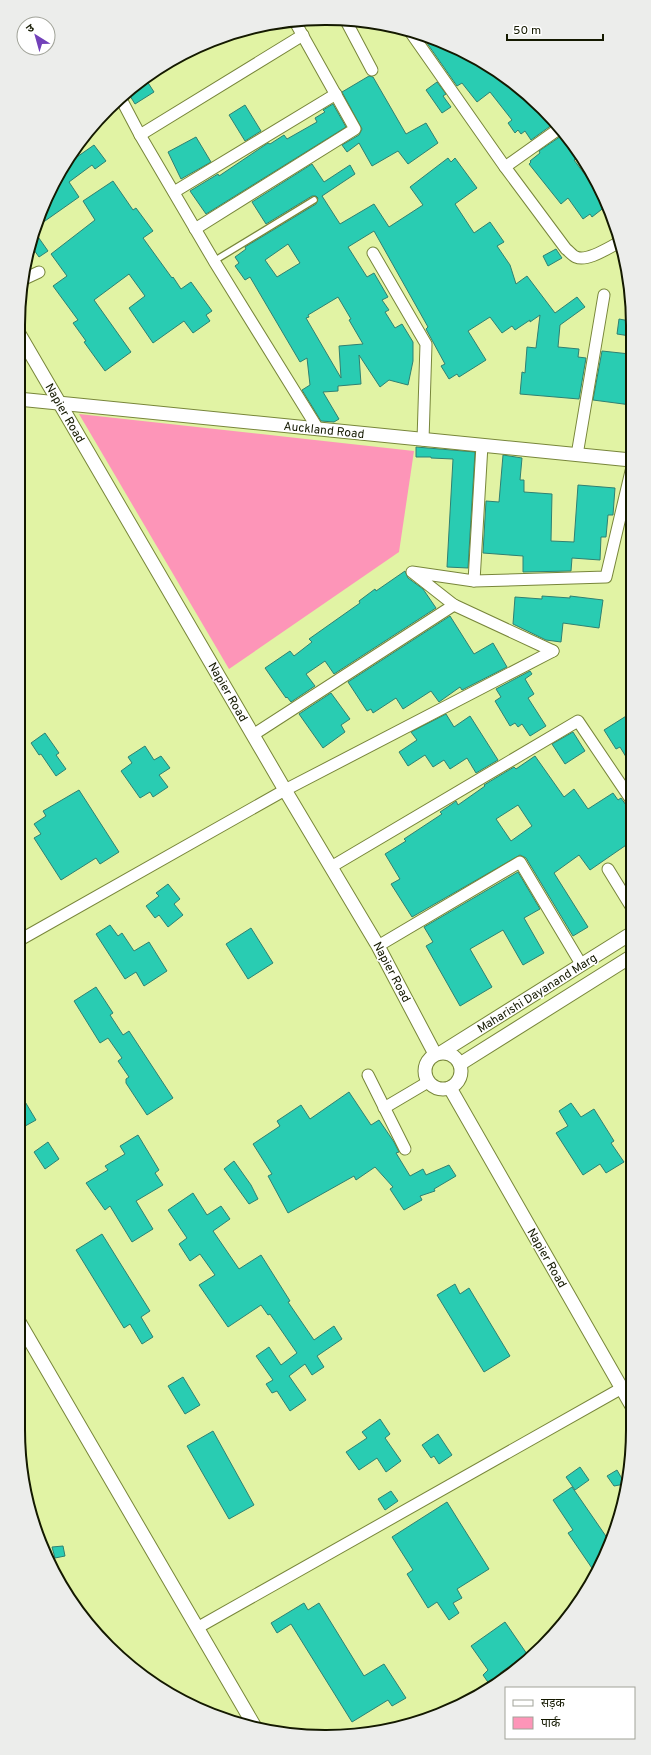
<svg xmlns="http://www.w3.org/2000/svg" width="651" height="1755" viewBox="0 0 651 1755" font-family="Overpass,'Noto Sans Devanagari',sans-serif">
  <rect width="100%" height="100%" fill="#e1f3a4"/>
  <polygon fill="#fd95b8" points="79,414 414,451 399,552 229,669"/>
  <g fill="#29ccb2" stroke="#2f8172" fill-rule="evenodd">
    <polygon points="422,36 496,70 556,122 531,140 525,131 521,134 518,130 515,133 508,123 512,120 490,92 477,102 462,83 457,86"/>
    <polygon points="369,76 373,77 406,134 426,123 438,143 408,164 398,151 372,166 359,143 347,152 342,145 359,135 362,129 342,92"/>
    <polygon points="145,78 154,92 135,104 127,91"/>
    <polygon points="437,82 446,94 443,96 451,107 442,113 426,90"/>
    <polygon points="333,104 346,127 206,214 190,191 218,174 219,176 268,143 270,144 284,135 287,139 317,122 315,118 325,112 323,110"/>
    <polygon points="245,105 261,131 245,141 229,115"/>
    <polygon points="564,134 579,156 574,160 606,203 606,206 592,217 590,214 583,219 568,198 561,204 529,164 531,162 530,161 540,153 539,151"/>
    <polygon points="196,137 211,162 181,179 168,152"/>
    <polygon points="94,145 106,161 95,169 92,165 69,182 79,197 35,228 50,189 64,166"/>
    <path d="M448,158L451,162L455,158L477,188L455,204L474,233L490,222L504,242L497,246L510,265L516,284L527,276L555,313L577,297L585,307L560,325L558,347L579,349L578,357L586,358L579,399L520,394L522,372L525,373L527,347L536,348L540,315L530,322V320L515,330L512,326L502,333L490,317L468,331L486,360L459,377L457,374L449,379L441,366L445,364L426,329L428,327L374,231L348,247L367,277L374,273L388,297L382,300L389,310L385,312L395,328L402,324L413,342V361L408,385L389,380L380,387L359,355L361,384L338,386V391L323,392L339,419L334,422L321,421L302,390L310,385L307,358L300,362L250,277L245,280L235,266L239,263L235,257L246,249L245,247L316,204L318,198L316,196H312L266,224L252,202L312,164L324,182L350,165L355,174L322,196L340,224L374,204L389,227L423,205L410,187ZM288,244L300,263L277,277L265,260ZM338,297L351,319L349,320L363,344L339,346L341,378L306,318L309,317L308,315Z"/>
    <polygon points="113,181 133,210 136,208 153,231 143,238 172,278 173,277 181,289 191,282 212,311 206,315 210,321 193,333 184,321 153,343 129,308 145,296 129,274 94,300 131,352 105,371 84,342 86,341 73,323 78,320 53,286 67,276 51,254 95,220 83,201"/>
    <polygon points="34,231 48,251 39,257 29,243"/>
    <polygon points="556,249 562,258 548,266 543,256"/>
    <polygon points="619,319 630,321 630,336 617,334"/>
    <polygon points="602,351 630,354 631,405 593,400"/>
    <polygon points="416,447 475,452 468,568 447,567 453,459 431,458 431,457 416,457"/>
    <polygon points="503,455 522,458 520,480 524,480 524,492 552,494 551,541 574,542 578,485 615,488 613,515 608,515 606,537 601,537 600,560 572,558 571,571 523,572 523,556 483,553 486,501 499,502"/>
    <polygon points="405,571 408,578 423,589 436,608 334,674 325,661 306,674 315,686 291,702 287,697 286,698 265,668 290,651 294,656 312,642 309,639 360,603 359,601 375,589 376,591"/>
    <polygon points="542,596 570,598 570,596 603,600 599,628 563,623 561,642 546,640 513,624 515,597 542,599"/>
    <polygon points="450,616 474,654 493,643 507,667 462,690 460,687 439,702 431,691 403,709 396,698 373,713 371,709 367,711 348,682"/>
    <polygon points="530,671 532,674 525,679 534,694 528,698 546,726 530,736 522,724 518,727 515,723 510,726 495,701 501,697 496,689"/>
    <polygon points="331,693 350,719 341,725 345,732 323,748 299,714"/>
    <polygon points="631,713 631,765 620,747 616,749 604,730"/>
    <polygon points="446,714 454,727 470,716 498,760 476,773 467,758 450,769 444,760 433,767 425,755 408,766 399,752 417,740 411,732"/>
    <polygon points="573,732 585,751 565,764 552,744"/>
    <polygon points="45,733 59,753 56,755 66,769 56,776 41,754 39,755 31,743"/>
    <polygon points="145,746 154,760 161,756 170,768 159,775 168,787 153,797 150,792 140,798 121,771 132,763 128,757"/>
    <path d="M535,756L564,797L574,789L588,809L613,793L618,800L621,798L626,805L632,808V841L590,870L579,855L554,873L588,927L573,936L526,858L520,855L412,917L391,884L400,879L385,854L406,841L404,839L442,814L440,812L452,804L456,801L458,805L485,786L484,785L514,767L516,769ZM518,805L532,826L511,841L496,819Z"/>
    <polygon points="79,790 119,852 100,864 96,858 61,880 34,838 41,834 34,824 46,816 43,811"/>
    <polygon points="518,872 540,909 524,918 544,953 523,965 503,930 470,949 492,987 460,1006 426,946 433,942 424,927"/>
    <polygon points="168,884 180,899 174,904 183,915 168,927 159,915 155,918 146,906 159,896 156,893"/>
    <polygon points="110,925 118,936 122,933 134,951 149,942 167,971 144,986 136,972 125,979 96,934"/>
    <polygon points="251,928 273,963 248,979 226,944"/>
    <polygon points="96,987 113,1013 110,1015 123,1035 129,1031 173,1098 147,1115 126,1083 126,1079 129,1077 118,1061 122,1058 108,1038 100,1043 74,1001"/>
    <polygon points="18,1090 36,1120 18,1130"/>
    <polygon points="349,1092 371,1125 379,1120 394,1142 399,1152 396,1153 410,1176 423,1169 426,1175 449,1165 456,1176 434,1189 435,1191 420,1196 422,1200 404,1210 390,1189 393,1187 375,1167 356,1180 354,1176 288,1213 268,1176 272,1174 253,1144 280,1126 277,1121 301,1105 310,1119"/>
    <polygon points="571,1103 581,1117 594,1109 614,1141 611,1143 624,1162 606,1173 600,1164 583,1175 556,1133 568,1126 559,1111"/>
    <polygon points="138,1135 159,1170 155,1173 163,1185 136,1201 153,1229 132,1242 110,1206 105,1210 86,1183 108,1170 105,1166 125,1154 120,1146"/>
    <polygon points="48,1142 59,1159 45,1169 34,1152"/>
    <polygon points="234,1161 251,1185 258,1199 249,1204 224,1169"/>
    <polygon points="193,1193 207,1215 221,1206 230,1219 213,1231 239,1269 261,1255 290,1301 288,1302 314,1340 334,1326 342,1339 317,1356 324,1367 312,1375 305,1364 289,1376 306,1400 290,1411 277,1391 272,1393 266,1384 273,1380 256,1356 269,1347 281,1365 297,1353 270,1314 268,1315 261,1305 228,1327 199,1285 215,1275 200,1254 190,1261 179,1244 187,1238 168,1210"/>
    <polygon points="102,1234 150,1311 141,1317 153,1337 142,1344 130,1324 124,1328 76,1250"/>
    <polygon points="455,1284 460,1294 469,1288 510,1356 484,1372 437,1295"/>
    <polygon points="183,1377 200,1405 185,1414 168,1386"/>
    <polygon points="380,1419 390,1434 385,1438 401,1461 386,1472 377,1458 359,1470 346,1452 367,1438 362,1432"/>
    <polygon points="213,1431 254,1505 229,1519 187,1446"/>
    <polygon points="438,1434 452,1455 439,1464 434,1456 431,1458 422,1445"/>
    <polygon points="580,1467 589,1480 575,1490 566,1477"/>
    <polygon points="617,1470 625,1484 614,1486 607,1476"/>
    <polygon points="572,1487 610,1542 601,1566 596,1574 568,1533 573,1530 553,1500"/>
    <polygon points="391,1491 398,1501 385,1510 378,1499"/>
    <polygon points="447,1502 489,1569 457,1589 462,1598 453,1603 459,1613 449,1620 437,1602 428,1608 407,1574 413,1570 392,1537"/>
    <polygon points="63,1546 65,1556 55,1558 52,1547"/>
    <polygon points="304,1603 308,1610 319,1603 364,1676 384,1664 406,1698 392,1706 388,1700 352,1722 291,1624 277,1633 271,1623"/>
    <polygon points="505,1622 527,1654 500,1673 504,1678 492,1688 483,1675 488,1670 471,1646"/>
  </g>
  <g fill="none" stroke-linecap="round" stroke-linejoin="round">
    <defs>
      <polyline id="service" points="214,261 314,200"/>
      <g id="minor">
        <polyline points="345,19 372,70"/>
        <path d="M409,30L505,167L566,249C569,251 573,256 576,257C587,262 608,248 618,243"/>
        <polyline points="120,97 140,135 214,261 318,429"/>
        <polyline points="140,135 303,35"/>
        <polyline points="505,167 560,128"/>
        <polyline points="174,192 336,94"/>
        <polyline points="195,229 355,129 294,20"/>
        <polyline points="373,253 426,344 423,440"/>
        <polyline points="24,279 39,272"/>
        <polyline points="577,455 604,295"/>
        <polyline points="474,581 482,445"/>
        <polyline points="553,651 454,605 412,572 474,581 606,577 631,471"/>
        <polyline points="253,735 454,605"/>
        <polyline points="331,867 578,721 632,801"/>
        <polyline points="608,869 632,908"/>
        <polyline points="18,941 285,790 553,651"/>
        <polyline points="378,946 520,862 581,964"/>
        <polyline points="368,1075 405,1149"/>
        <polyline points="384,1108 428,1082"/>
        <polyline points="197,1628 622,1388"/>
      </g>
      <g id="tertiary">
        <polyline points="18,332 285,790 378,946 435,1054"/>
        <polyline points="18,399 631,460"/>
        <polyline points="442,1052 632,933"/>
        <circle cx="443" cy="1071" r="18"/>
        <polyline points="460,1064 632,956"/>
        <polyline points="450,1088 633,1408"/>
        <polyline points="18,1320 255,1727"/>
      </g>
    </defs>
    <use href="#service" stroke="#78863a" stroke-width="8"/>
    <use href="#minor" stroke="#78863a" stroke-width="13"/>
    <use href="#tertiary" stroke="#78863a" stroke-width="15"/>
    <use href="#service" stroke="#fff" stroke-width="5.5"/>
    <use href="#minor" stroke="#fff" stroke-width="11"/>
    <use href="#tertiary" stroke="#fff" stroke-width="13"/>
  </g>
  <g text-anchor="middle" stroke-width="3" stroke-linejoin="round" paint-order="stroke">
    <g font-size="12" fill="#141900" stroke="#fff">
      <text transform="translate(65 413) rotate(60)" y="4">Napier Road</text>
      <text transform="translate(324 430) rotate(6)" y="4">Auckland Road</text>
      <text transform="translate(228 692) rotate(60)" y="4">Napier Road</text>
      <text transform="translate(392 972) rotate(62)" y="4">Napier Road</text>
      <text transform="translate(537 993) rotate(-32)" y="4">Maharishi Dayanand Marg</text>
      <text transform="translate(547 1258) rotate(60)" y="4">Napier Road</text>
    </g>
  </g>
  <path d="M0 0H651V1755H0ZM325 25H326A300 300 0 0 1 626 325V1430A300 300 0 0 1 326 1730H325A300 300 0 0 1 25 1430V325A300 300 0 0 1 325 25Z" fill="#ecedeb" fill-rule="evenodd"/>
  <path fill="none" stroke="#141900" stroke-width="2" d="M325 25H326A300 300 0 0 1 626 325V1430A300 300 0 0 1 326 1730H325A300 300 0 0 1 25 1430V325A300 300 0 0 1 325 25Z"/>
  <rect x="505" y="1687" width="130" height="52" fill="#ffffff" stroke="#a1a399"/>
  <rect x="513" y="1700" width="20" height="6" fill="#ffffff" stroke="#a1a399"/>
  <text x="541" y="1707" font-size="12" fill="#141900">सड़क</text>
  <rect x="513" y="1717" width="20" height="12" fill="#fd95b8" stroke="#a1a399"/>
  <text x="541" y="1727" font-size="12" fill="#141900">पार्क</text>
  <g transform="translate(36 36) rotate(323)"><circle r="19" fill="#ffffff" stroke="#a1a399"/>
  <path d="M0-3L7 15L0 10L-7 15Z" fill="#7241b9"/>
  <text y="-6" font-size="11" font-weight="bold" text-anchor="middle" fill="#141900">उ</text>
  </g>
  <path d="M507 34v6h96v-6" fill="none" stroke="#141900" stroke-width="2"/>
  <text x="513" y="34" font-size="12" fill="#141900" stroke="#ffffff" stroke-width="3" paint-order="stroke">50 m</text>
</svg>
